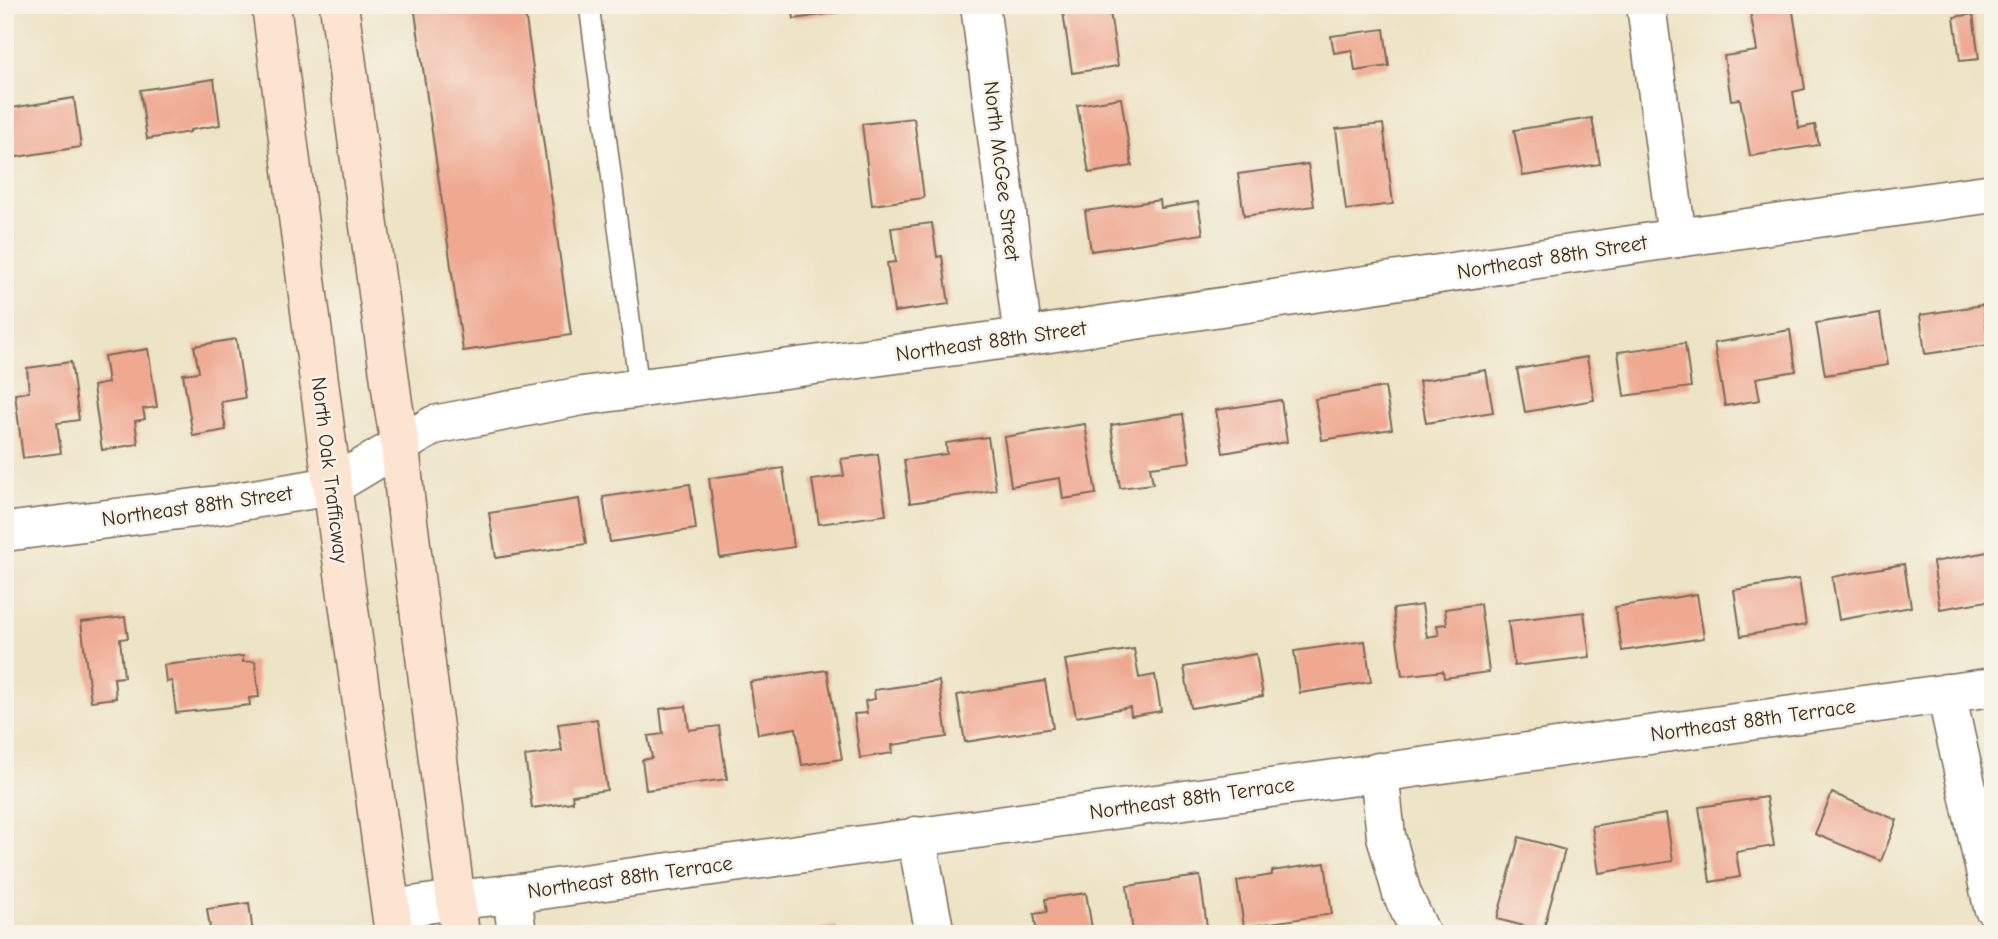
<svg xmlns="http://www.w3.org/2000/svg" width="1998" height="939" viewBox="0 0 1998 939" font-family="'Comic Neue',sans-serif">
  <rect width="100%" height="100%" fill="#f7f3e8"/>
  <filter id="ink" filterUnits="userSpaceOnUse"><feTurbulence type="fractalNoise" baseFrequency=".0143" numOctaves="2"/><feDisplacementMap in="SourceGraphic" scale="14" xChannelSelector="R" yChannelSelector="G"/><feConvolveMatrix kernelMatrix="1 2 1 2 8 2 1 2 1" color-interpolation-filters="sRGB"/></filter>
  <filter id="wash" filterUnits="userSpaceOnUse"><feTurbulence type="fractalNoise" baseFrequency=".00686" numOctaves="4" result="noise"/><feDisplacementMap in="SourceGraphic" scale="28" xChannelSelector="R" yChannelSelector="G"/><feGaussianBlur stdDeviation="1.57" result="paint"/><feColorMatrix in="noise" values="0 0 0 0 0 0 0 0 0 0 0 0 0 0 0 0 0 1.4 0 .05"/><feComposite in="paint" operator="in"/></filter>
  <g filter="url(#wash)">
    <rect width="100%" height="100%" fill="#ede3c5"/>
    <g id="blocks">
      <g fill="#efa991">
        <polygon points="414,5 524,5 571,335 463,351"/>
        <polygon points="792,5 873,5 873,7 794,19"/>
        <polygon points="1062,5 1109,5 1118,66 1072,73"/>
        <polygon points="1749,5 1792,5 1805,89 1793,92 1799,128 1815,125 1819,145 1750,156 1740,99 1731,100 1724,56 1757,51"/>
        <polygon points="1973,14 1979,59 1960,61 1954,17"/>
        <polygon points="1384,29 1389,66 1355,71 1352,50 1334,53 1331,36"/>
        <polygon points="214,79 220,125 190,130 190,132 147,139 140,90"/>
        <polygon points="74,98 81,147 10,158 5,126 5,109"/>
        <polygon points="1121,98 1132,166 1089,173 1077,105"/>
        <polygon points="914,118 924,198 872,205 862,124"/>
        <polygon points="1592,118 1600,164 1523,176 1514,130"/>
        <polygon points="1383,124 1393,204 1346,210 1336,129"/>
        <polygon points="1308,164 1314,206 1244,216 1238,174"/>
        <polygon points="1160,200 1161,208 1198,202 1203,234 1091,251 1085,211"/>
        <polygon points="932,223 937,257 942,256 949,304 894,312 887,263 896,262 891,228"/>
        <polygon points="1983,305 1989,345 1925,354 1920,315"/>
        <polygon points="1880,313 1888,365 1825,375 1816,323"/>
        <polygon points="1790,330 1796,371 1756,378 1760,400 1725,406 1714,343"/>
        <polygon points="236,339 245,398 221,402 226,430 193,436 183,374 199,372 194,346"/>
        <polygon points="1685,343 1691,387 1624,396 1618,352"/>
        <polygon points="148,349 157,407 143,409 145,419 135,421 138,444 102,450 93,386 108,383 104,356"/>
        <polygon points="1587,357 1594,400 1525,412 1517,369"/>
        <polygon points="71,362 79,420 57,423 61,453 23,458 15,394 29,392 27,368"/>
        <polygon points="1486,370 1493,412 1426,423 1419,381"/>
        <polygon points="1385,387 1392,429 1322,440 1315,399"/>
        <polygon points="1281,400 1287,442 1223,453 1216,410"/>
        <polygon points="1183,414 1190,462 1150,467 1153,484 1120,488 1111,425"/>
        <polygon points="1085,424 1096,494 1063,499 1060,478 1011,486 1004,437"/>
        <polygon points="988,437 996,490 910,503 904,460 947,454 946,443"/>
        <polygon points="878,454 886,515 819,524 812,480 844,476 841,459"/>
        <polygon points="783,468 794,547 720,558 709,478"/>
        <polygon points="690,484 696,529 610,542 603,497"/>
        <polygon points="579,499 586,544 496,558 489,513"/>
        <polygon points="1993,551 1993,600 1940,609 1933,562"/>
        <polygon points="1904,564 1911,607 1839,620 1832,577"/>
        <polygon points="1799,579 1806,625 1741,636 1734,590"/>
        <polygon points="1697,594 1704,638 1622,651 1615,607"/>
        <polygon points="1480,604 1489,672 1444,678 1443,671 1402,676 1393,609 1422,605 1427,637 1439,635 1437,625 1447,624 1445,609"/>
        <polygon points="1584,612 1590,657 1514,666 1508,621"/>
        <polygon points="125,617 128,638 120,639 124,677 114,678 116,698 91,701 81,622"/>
        <polygon points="1365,641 1371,682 1300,693 1294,651"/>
        <polygon points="1134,649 1139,678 1155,675 1161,711 1131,716 1130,707 1076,717 1065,660"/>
        <polygon points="1256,654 1263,696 1191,708 1184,667"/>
        <polygon points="243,656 243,662 255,661 259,697 249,698 250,705 176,713 172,681 166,682 164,665"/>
        <polygon points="827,670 842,759 802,765 796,728 758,734 750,682"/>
        <polygon points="939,681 947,737 892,745 893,753 860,758 854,714 867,713 865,701 875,699 874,690"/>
        <polygon points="1045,681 1053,728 965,742 957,695"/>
        <polygon points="686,706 689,730 719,726 727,779 646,790 642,760 652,758 648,736 663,734 660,709"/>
        <polygon points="597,719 607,790 572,795 573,802 532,808 525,756 562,751 558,724"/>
        <polygon points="1832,793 1897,820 1881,861 1815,834"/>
        <polygon points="1766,797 1774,846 1736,852 1740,877 1710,882 1699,807"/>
        <polygon points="1666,814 1673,861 1599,873 1592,826"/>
        <polygon points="1519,837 1565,850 1543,931 1497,919"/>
        <polygon points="1325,863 1332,914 1244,927 1237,881 1272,875 1272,871"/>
        <polygon points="1200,876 1207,927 1159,934 1133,934 1127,886"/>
        <polygon points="1086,893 1093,934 1037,934 1034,914 1047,912 1045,899"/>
        <polygon points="249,903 253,934 211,934 207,909"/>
        <polygon points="835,926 837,934 805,934 805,933"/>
      </g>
    </g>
  </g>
  <g filter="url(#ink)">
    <use href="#blocks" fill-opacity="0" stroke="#796b58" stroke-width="2"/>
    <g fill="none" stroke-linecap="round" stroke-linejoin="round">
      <defs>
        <polyline id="lane" points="589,5 639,388"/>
        <g id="street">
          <polyline points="980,5 1023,337"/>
          <polyline points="1646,5 1677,238"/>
          <polyline points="5,532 218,505 332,486 434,425 582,396 1023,337 1677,238 1993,193"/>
          <polyline points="1946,693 1993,907"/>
          <polyline points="1379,772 1386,836 1402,894 1421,934"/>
          <polyline points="916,836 935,934"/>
          <polyline points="512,894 517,934"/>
          <path d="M391,909L455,900L512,894C1005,823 1499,755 1993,687"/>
        </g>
        <g id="secondary">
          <polyline points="271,5 338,530 394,934"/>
          <polyline points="339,5 393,403 400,445 405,497 460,934"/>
        </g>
      </defs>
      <use href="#lane" stroke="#796b58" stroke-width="22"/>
      <use href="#street" stroke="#796b58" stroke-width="41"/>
      <use href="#secondary" stroke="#796b58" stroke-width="41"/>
      <use href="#lane" stroke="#fff" stroke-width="19"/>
      <use href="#street" stroke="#fff" stroke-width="38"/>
      <use href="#secondary" stroke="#fde4d0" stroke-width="38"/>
    </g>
  </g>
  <g text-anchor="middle" stroke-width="5" stroke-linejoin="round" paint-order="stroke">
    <g font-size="21" fill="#3b2a1e" stroke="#f7f3e8">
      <text transform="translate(1002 171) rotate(83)" y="7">North McGee Street</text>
      <text transform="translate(1552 257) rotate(-9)" y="7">Northeast 88th Street</text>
      <text transform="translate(991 341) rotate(-8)" y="7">Northeast 88th Street</text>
      <text transform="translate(330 470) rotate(83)" y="7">North Oak Trafficway</text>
      <text transform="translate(197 506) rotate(-8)" y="7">Northeast 88th Street</text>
      <text transform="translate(1753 720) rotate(-8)" y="7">Northeast 88th Terrace</text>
      <text transform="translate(1192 798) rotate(-8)" y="7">Northeast 88th Terrace</text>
      <text transform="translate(630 877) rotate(-8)" y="7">Northeast 88th Terrace</text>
    </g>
  </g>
  <rect width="1998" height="939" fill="none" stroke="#f7f3e8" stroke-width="28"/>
</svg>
